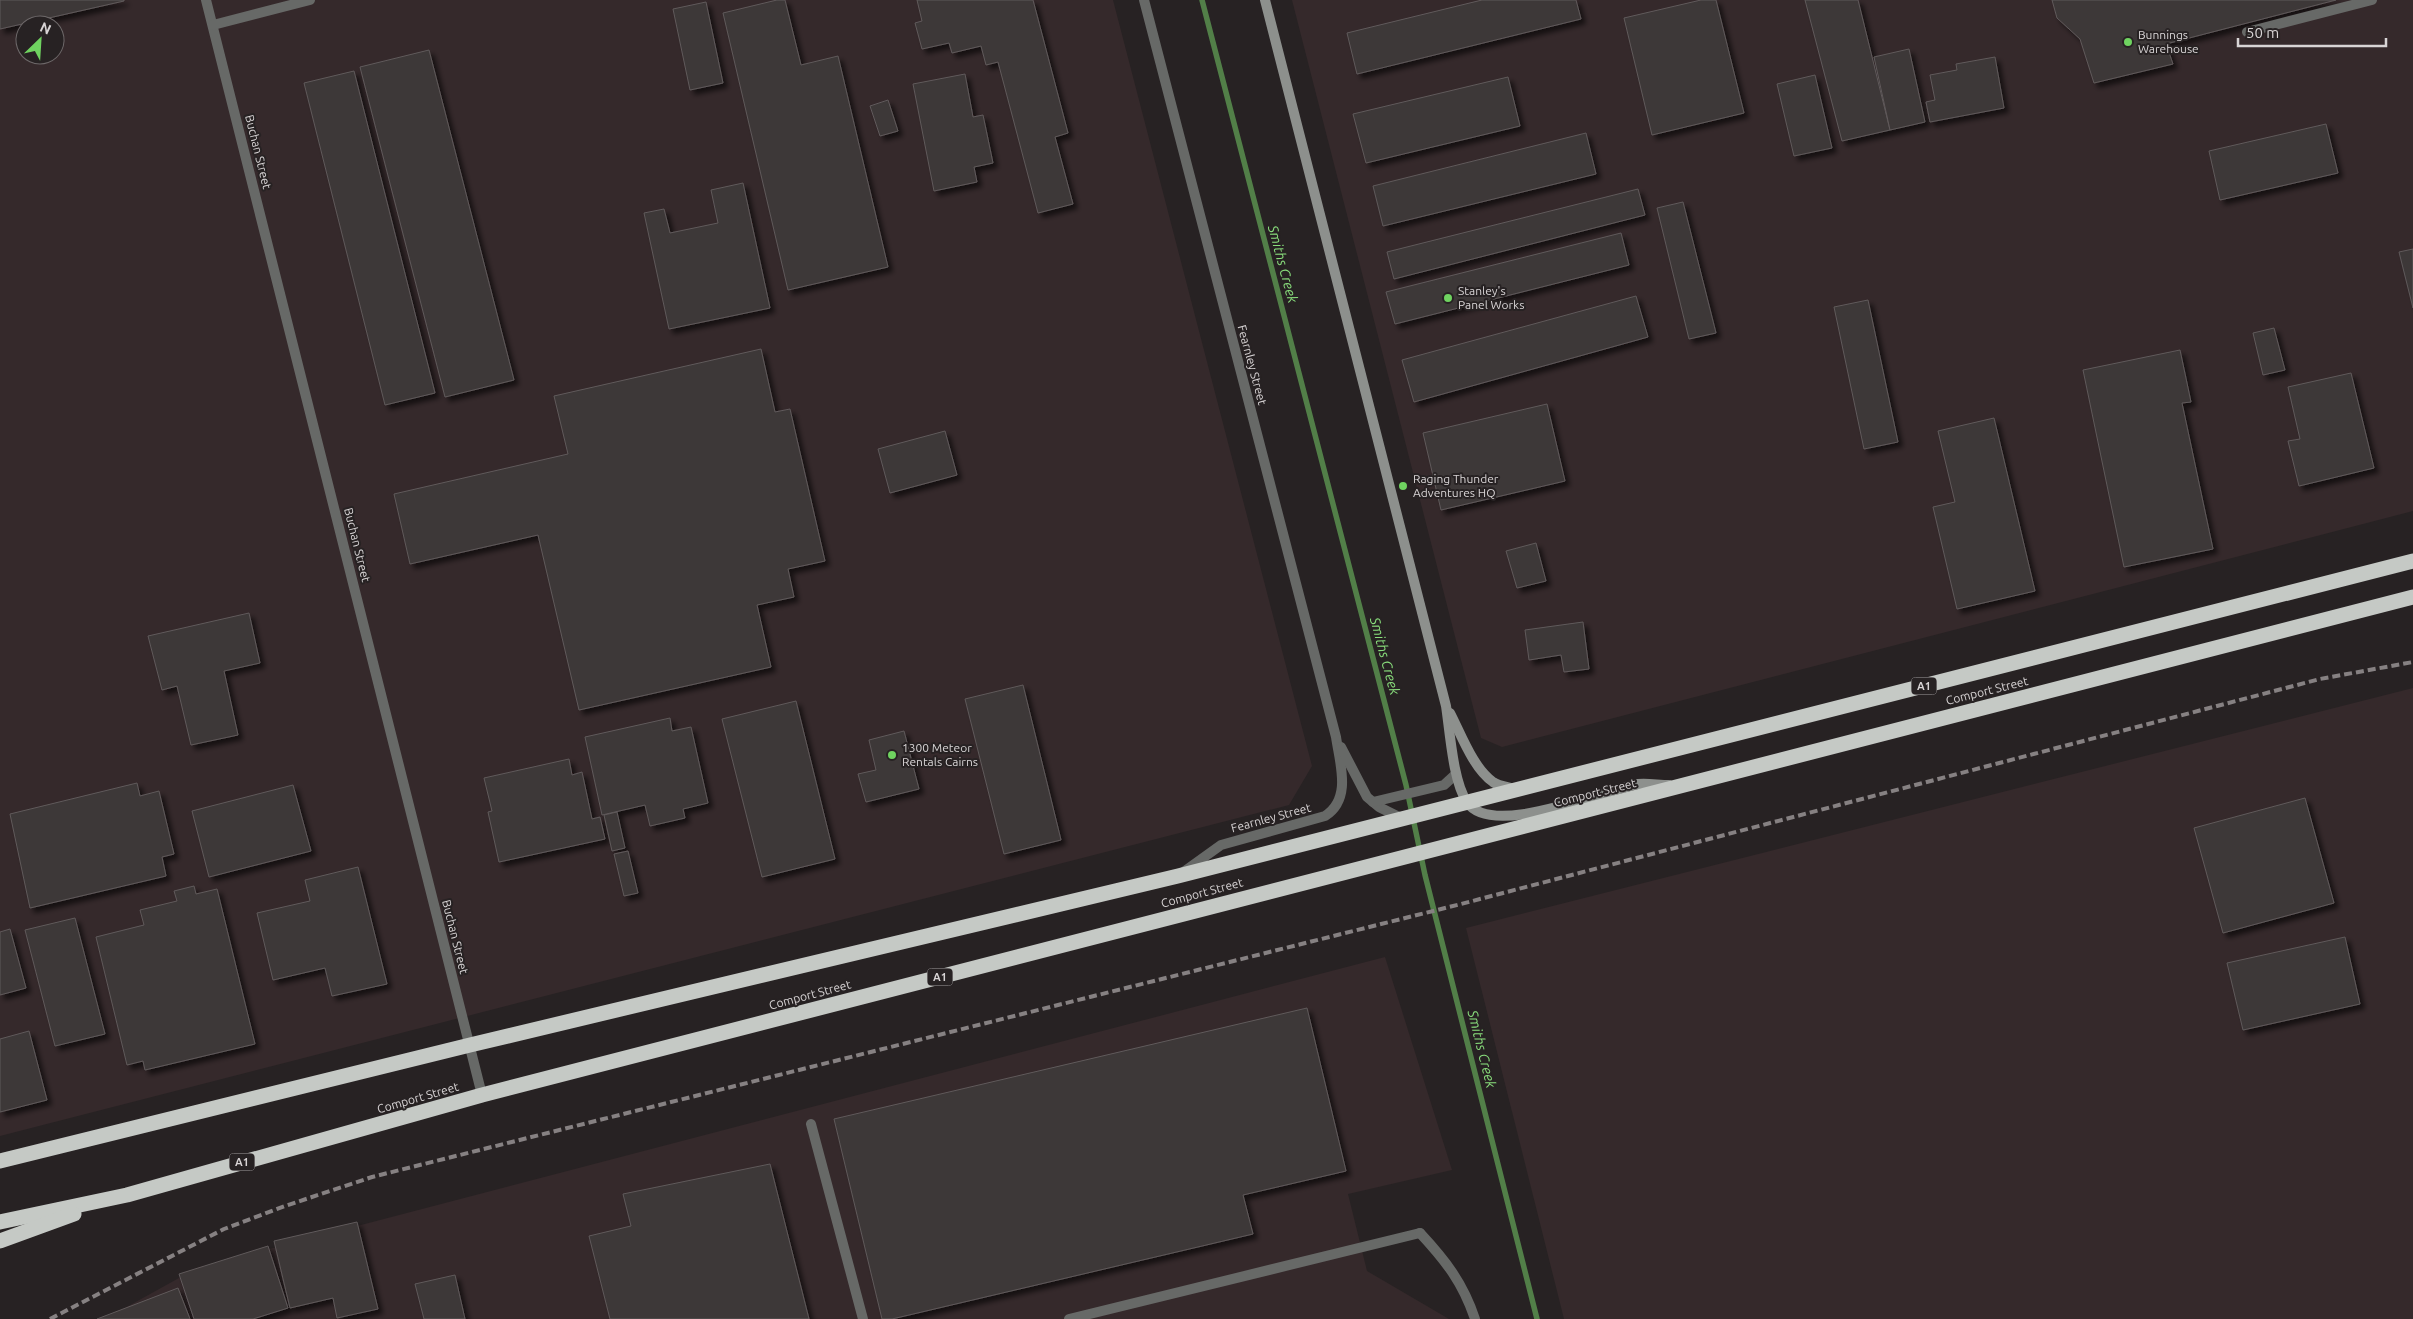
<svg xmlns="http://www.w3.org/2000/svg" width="2413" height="1319" viewBox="0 0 2413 1319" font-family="Ubuntu,sans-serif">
  <defs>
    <filter id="shadow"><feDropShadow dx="4.5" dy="4.5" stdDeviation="2.5" flood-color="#0009"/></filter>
  </defs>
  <rect width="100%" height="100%" fill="#272223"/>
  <g fill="#35292b" fill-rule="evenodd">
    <path d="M0,0H1113L1312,766L1289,805L0,1136ZM25,25H55V55H25Z"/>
    <polygon points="1292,0 2413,0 2413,511 1502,747 1481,738"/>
    <polygon points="2413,688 2413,1319 1564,1319 1466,928"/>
    <polygon points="1385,957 1452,1170 1348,1194 1367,1271 1449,1319 105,1319 197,1268"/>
  </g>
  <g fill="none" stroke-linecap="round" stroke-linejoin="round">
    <polyline stroke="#527f48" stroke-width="5.5" points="1202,0 1406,785 1425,875 1537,1319"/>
  </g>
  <g fill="#3c3737" stroke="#605a5b" filter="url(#shadow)">
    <polygon points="0,0 124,0 124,1 0,29"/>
    <polygon points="777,0 785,0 801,65 838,56 888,267 788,290 723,13"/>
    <polygon points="917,0 1033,0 1068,133 1055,137 1073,204 1038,213 998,62 986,65 981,46 952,53 949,43 922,49 915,23 922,21"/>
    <polygon points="1482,0 1576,0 1581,19 1357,74 1347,33"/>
    <polygon points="1701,0 1716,0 1744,113 1652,135 1624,18"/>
    <polygon points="1805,0 1858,0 1890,130 1842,141"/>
    <polygon points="2052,0 2336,0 2166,44 2173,64 2094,83 2080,39 2057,18"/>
    <polygon points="706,2 723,83 690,90 673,9"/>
    <polygon points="1909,49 1925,122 1890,130 1874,57"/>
    <polygon points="429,50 514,380 445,397 360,67"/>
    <polygon points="1995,57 2004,108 1930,122 1926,102 1935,100 1930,75 1957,70 1956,64"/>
    <polygon points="354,71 435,393 385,405 304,83"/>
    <polygon points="965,74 973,117 983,115 993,163 974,167 977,182 934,191 913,84"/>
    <polygon points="1815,75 1832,148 1794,156 1777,84"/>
    <polygon points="1508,77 1520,126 1366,163 1353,114"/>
    <polygon points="888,100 898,131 880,136 870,106"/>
    <polygon points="2326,124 2338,173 2220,200 2209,151"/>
    <polygon points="1586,133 1596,174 1383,226 1373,186"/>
    <polygon points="743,183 770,308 669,329 644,213 664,209 670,233 718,223 711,190"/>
    <polygon points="1638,189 1645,215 1394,279 1387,252"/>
    <polygon points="1683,202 1716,333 1689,339 1657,208"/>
    <polygon points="1621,233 1629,265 1395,324 1386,292"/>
    <polygon points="2413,249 2413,308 2399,252"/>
    <polygon points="1636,296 1648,337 1414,402 1402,360"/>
    <polygon points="1868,300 1898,442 1864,449 1834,307"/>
    <polygon points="2274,328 2285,370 2263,375 2253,333"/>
    <polygon points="761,349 775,412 790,409 825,561 788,569 794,597 757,605 771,667 579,710 538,535 410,564 394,494 568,454 554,396"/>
    <polygon points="2180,350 2191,402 2182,403 2213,549 2124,567 2083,370"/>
    <polygon points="2351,373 2374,468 2299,486 2288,441 2300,439 2288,387"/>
    <polygon points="1547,404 1565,481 1441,510 1423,433"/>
    <polygon points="1994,418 2035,591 1957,609 1933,507 1955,502 1938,431"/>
    <polygon points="945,431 957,475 890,493 878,449"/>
    <polygon points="1536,543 1546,581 1517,588 1506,551"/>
    <polygon points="249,613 260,663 224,671 238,735 191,745 177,686 162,690 148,636"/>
    <polygon points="1583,622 1589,669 1564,672 1561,655 1529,660 1525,630"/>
    <polygon points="1023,685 1061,840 1004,854 965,699"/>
    <polygon points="796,701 835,859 762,877 722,719"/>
    <polygon points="670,718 672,731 691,727 708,803 683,809 685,818 650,826 645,805 602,815 585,737"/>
    <polygon points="904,731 919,789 866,802 858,774 876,770 869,740"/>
    <polygon points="569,759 572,775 582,772 592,819 600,817 605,839 499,862 488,812 492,811 484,778"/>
    <polygon points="137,783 140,796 159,791 174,854 162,857 166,876 30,908 10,814"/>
    <polygon points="293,785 311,851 209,877 192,811"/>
    <polygon points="2305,798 2334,903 2223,933 2194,828"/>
    <polygon points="617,812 625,848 612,851 604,815"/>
    <polygon points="628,851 638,893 624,896 614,854"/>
    <polygon points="358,867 387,984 332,996 325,968 273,980 257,913 310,901 305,880"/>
    <polygon points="194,886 196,894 217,889 255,1044 145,1070 143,1061 127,1065 96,937 144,925 140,910 177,901 174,891"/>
    <polygon points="75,918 105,1034 55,1046 25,930"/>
    <polygon points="10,929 26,988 0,995 0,932"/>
    <polygon points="2345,937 2360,1004 2243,1030 2227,963"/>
    <polygon points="1307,1008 1346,1171 1243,1195 1253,1234 892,1319 882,1319 834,1119"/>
    <polygon points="29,1031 47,1100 0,1112 0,1039"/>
    <polygon points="770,1164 809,1319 610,1319 589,1236 631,1226 623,1194"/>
    <polygon points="357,1222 378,1309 337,1318 333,1298 290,1308 274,1241"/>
    <polygon points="268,1246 288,1308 253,1319 194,1319 179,1274"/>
    <polygon points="455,1275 465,1319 424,1319 415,1284"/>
    <polygon points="178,1288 190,1319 97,1319"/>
  </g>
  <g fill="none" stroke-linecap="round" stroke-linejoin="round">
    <g stroke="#676967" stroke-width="10">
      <polyline points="2247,32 2372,0"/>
      <polyline points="811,1124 863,1319"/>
      <polyline points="1069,1319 1420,1233"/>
    </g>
    <g stroke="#676967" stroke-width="10">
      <polyline points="206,0 482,1095"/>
      <path d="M1144,0L1336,737C1340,764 1352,799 1325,816L1221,845L1182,873"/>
      <polyline points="213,25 310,0"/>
      <polyline points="1341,747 1367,797 1379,807 1401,818"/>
      <polyline points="1373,802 1444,785 1456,774"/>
      <path d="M1420,1233C1446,1261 1463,1283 1475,1319"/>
    </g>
    <g stroke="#8d908d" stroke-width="10">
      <path d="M1265,0L1446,706C1450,732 1453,782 1467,802C1491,839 1601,791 1638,784C1648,783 1659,785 1669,785"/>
      <path d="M1450,713C1461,734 1473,768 1493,782C1498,786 1508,787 1515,789"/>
    </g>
    <g stroke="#c5c9c5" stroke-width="15">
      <polyline points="0,1161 470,1045 1178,876 2413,561"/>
      <polyline points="0,1222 127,1195 482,1095 2413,597"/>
      <polyline points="0,1241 74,1214"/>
    </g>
    <polyline stroke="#868182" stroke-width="4" stroke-dasharray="8 4" stroke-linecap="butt" points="50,1319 224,1229 285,1206 372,1177 1461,904 2320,679 2413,662"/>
  </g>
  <g fill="#6fd360" stroke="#272223" stroke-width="2">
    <circle cx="2128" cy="42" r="5"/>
    <circle cx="1448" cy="298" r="5"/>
    <circle cx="1403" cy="486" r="5"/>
    <circle cx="892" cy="755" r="5"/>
  </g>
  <g text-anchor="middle" stroke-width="4" stroke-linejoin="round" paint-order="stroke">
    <g fill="#272223" stroke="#a39fa0" stroke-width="1">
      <rect x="1911.5" y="677.5" width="25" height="17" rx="4"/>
      <rect x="927.5" y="968.5" width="25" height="17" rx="4"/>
      <rect x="229.5" y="1153.5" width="25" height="17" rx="4"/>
    </g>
    <g font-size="11" font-weight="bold" fill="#d8d4d5">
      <text x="1924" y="690">A1</text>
      <text x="940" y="981">A1</text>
      <text x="242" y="1166">A1</text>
    </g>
    <g font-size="12" fill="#d8d4d5" stroke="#272223" text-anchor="start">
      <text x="2138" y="39">Bunnings<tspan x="2138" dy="14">Warehouse</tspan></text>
      <text x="1458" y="295">Stanley's<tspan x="1458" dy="14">Panel Works</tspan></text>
      <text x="1413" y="483">Raging Thunder<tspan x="1413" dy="14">Adventures HQ</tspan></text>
      <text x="902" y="752">1300 Meteor<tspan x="902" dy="14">Rentals Cairns</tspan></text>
    </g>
    <g font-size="12" fill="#d8d4d5" stroke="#272223">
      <text transform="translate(258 152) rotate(76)" y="4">Buchan Street</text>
      <text transform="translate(1252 365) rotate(75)" y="4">Fearnley Street</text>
      <text transform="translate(357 545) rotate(76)" y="4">Buchan Street</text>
      <text transform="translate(1987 691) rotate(-14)" y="4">Comport Street</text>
      <text transform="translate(1595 793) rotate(-14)" y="4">Comport Street</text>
      <text transform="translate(1271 818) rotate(-15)" y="4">Fearnley Street</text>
      <text transform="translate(1202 893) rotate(-15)" y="4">Comport Street</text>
      <text transform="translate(455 937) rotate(76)" y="4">Buchan Street</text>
      <text transform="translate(810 995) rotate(-15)" y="4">Comport Street</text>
      <text transform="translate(418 1098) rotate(-16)" y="4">Comport Street</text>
    </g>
    <g font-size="14" font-style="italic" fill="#89de7c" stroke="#272223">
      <text transform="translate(1283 264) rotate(75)" y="5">Smiths Creek</text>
      <text transform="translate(1385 656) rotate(75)" y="5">Smiths Creek</text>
      <text transform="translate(1482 1049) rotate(76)" y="5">Smiths Creek</text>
    </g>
  </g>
  <g transform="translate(40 40) rotate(25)"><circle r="24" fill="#272223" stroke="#6e696a"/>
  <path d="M0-4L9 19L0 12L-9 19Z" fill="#6fd360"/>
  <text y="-8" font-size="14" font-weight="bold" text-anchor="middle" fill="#d8d4d5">N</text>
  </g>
  <path d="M2238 38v8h148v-8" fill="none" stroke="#d8d4d5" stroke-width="2.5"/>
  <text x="2246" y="38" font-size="15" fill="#d8d4d5" stroke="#272223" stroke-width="4" paint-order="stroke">50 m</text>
</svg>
